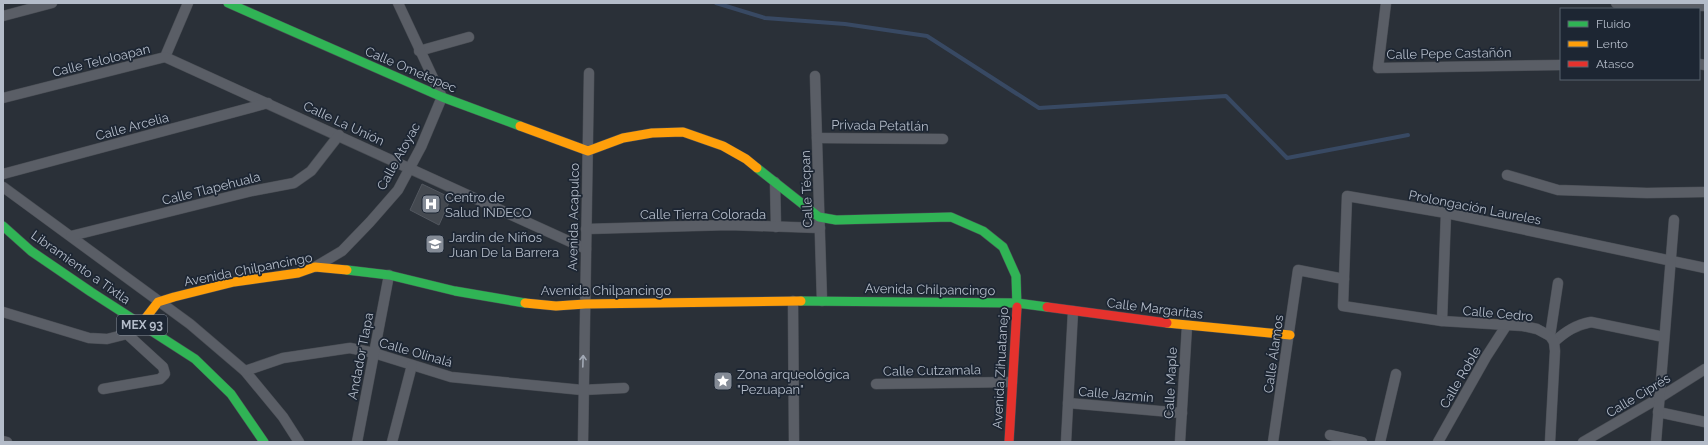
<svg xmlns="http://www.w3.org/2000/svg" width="1708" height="445" viewBox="0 0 1708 445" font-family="Raleway,sans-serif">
  <rect width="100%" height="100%" fill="#2a3038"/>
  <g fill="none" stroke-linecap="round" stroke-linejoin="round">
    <polyline stroke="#384963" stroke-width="4" points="716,3 765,18 845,24 927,36 1039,108 1226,96 1287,158 1408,135"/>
  </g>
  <polygon fill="#444950" stroke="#52575f" points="422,184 451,198 439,225 410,210"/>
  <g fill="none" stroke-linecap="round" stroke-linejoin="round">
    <defs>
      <g id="street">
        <polyline points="1386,3 1378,68 1561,65"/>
        <polyline points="1616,3 1705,6"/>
        <polyline points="3,16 52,3"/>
        <polyline points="419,51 469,37"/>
        <polyline points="165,57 188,3"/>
        <polyline points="1699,64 1705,65"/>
        <polyline points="815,76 822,301"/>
        <polyline points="3,98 165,57 586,249"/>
        <polyline points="817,138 943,139"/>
        <polyline points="3,174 268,103"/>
        <polyline points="1507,175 1558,190 1647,193 1705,192"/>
        <polyline points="775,182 776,227"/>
        <polyline points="3,187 190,324 245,371 283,417 299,442"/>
        <polyline points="586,229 729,225 820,228"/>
        <polyline points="71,236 252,191 294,183 311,171 339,135"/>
        <polyline points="315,267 342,251 370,222 398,190 421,147 442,97 398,3"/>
        <polyline points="793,301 794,442"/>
        <polyline points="3,312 89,338 107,339 127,334 141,324"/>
        <polyline points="1442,321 1446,213"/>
        <polyline points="1550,336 1558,283"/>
        <path d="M1554,342C1566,331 1576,325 1591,322L1664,337"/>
        <polyline points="245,371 283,358 350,348 374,353 451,377 582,390 624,388"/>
        <polyline points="876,384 1012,382"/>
        <polyline points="103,389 160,379 165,374 163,367 127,334"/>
        <polyline points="1068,403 1182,413"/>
        <polyline points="1658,412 1705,422"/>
        <polyline points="1330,435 1362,442"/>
        <polyline points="3,441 7,442"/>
        <polyline points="357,442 389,275"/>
        <polyline points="392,442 412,365"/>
        <polyline points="583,442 589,73"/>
        <polyline points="1066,442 1073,311"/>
        <polyline points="1180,442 1187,326"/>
        <polyline points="1273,442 1298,270 1344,279"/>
        <polyline points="1380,442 1396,374"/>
        <polyline points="1438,442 1486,357 1506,326"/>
        <polyline points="1550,442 1555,351 1554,342 1550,336 1537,329 1523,326 1442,321 1343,306 1347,196 1446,213 1705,268"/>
        <polyline points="1583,442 1659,398 1705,369"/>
        <polyline points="1656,442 1674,220"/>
      </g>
      <g id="fast">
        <polyline points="228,3 442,97 520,126"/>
        <polyline points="757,168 819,217 836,220 951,217 983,231 1003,247 1016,276 1017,307"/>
        <polyline points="3,226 31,251 91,292 195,359 231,394 264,442"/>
        <polyline points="347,270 389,275 455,291 525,303"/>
        <polyline points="801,301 1017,303 1047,307"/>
      </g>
      <g id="slow">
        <polyline points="520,126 588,151 623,138 652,133 683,132 723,146 746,159 757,168"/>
        <polyline points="525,303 556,306 585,304 801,301"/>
        <polyline points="1167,323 1290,335"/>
        <polyline points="141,324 158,302 174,297 234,282 298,273 315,267 347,270"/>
      </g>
      <g id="jam">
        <polyline points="1047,307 1167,323"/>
        <polyline points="1009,442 1017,307"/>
      </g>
    </defs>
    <use href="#street" stroke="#484c53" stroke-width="11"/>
    <use href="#fast" stroke="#484c53" stroke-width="10"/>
    <use href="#slow" stroke="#484c53" stroke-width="10"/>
    <use href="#jam" stroke="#484c53" stroke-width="10"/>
    <use href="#street" stroke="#5a5e66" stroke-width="10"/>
    <use href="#fast" stroke="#30b455" stroke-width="9"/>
    <use href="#slow" stroke="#ff9f0a" stroke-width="9"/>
    <use href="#jam" stroke="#e5322d" stroke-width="9"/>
  </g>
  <defs><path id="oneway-shaft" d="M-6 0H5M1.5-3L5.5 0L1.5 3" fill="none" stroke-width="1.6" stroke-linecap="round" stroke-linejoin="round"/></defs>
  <use stroke="#a2a9b5" href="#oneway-shaft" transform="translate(583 361) rotate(-88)"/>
  <defs>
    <symbol id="hospital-square" viewBox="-11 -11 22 22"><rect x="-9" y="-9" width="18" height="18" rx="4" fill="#848b96" stroke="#1d2633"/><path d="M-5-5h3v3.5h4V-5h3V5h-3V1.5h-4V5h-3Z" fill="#fff"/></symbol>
    <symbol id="school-square" viewBox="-11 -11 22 22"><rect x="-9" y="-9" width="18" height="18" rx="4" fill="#848b96" stroke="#1d2633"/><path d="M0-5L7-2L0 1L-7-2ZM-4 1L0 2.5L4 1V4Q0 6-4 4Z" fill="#fff"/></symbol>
    <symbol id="sight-square" viewBox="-11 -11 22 22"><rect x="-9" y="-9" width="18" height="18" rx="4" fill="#848b96" stroke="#1d2633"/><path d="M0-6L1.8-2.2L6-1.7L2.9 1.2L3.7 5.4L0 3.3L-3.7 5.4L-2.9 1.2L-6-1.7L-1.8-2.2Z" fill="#fff"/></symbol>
  </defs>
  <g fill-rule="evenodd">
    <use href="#hospital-square" x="420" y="193" width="22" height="22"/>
    <use href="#school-square" x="424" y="233" width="22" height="22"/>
    <use href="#sight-square" x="712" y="370" width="22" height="22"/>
  </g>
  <g text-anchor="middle" stroke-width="3.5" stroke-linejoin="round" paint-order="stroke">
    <rect fill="#1d2633" stroke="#878f9c" stroke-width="1" x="117" y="315" width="50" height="20" rx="3"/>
    <g font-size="12" font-weight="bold" fill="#b4bcc9">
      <text x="142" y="329">MEX 93</text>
    </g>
    <g font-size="13" fill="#b4bcc9" stroke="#1d2633">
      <text transform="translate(1449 53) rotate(-1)" y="5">Calle Pepe Castañón</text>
      <text transform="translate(101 60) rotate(-14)" y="5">Calle Teloloapan</text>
      <text transform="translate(411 69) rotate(23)" y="5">Calle Ometepec</text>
      <text transform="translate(344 123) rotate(25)" y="5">Calle La Unión</text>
      <text transform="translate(880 125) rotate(1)" y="5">Privada Petatlán</text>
      <text transform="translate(132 126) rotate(-15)" y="5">Calle Arcelia</text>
      <text transform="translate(398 156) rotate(-61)" y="5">Calle Atoyac</text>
      <text transform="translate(211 188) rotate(-14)" y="5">Calle Tlapehuala</text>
      <text transform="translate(806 189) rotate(-92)" y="5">Calle Técpan</text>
      <text transform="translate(1475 207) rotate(11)" y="5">Prolongación Laureles</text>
      <text x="703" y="219">Calle Tierra Colorada</text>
      <text transform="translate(573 217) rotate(-89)" y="5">Avenida Acapulco</text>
      <text transform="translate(81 267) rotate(35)" y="5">Libramiento a Tixtla</text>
      <text transform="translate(248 269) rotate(-11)" y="5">Avenida Chilpancingo</text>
      <text transform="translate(930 289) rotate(1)" y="5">Avenida Chilpancingo</text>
      <text x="606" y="295">Avenida Chilpancingo</text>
      <text transform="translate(1155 308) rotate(7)" y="5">Calle Margaritas</text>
      <text transform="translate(1498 313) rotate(5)" y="5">Calle Cedro</text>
      <text transform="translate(416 352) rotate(16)" y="5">Calle Olinalá</text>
      <text transform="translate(1273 354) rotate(-82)" y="5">Calle Álamos</text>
      <text transform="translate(360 356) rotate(-79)" y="5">Andador Tlapa</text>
      <text transform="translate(1000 368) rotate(-87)" y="5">Avenida Zihuatanejo</text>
      <text transform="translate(932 370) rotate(-1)" y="5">Calle Cutzamala</text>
      <text transform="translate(1460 377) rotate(-60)" y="5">Calle Roble</text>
      <text transform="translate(1170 383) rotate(-87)" y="5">Calle Maple</text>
      <text transform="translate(1116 394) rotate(5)" y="5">Calle Jazmín</text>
      <text transform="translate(1638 395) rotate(-31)" y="5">Calle Ciprés</text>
    </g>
    <g font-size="13" fill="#b4bcc9" stroke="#1d2633" text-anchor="start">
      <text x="445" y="202">Centro de<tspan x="445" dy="15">Salud INDECO</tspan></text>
      <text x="449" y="242">Jardín de Niños<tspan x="449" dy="15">Juan De la Barrera</tspan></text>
      <text x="737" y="379">Zona arqueológica<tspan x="737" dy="15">"Pezuapan"</tspan></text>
    </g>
  </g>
  <rect width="1708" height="445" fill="none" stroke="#b4bcc9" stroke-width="8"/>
  <rect x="1560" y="8" width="140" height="72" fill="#1d2633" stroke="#59626f"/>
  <rect x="1568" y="21" width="20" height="6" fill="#30b455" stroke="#59626f"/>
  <text x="1596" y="28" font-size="12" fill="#b4bcc9">Fluido</text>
  <rect x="1568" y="41" width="20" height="6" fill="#ff9f0a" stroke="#59626f"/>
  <text x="1596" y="48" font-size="12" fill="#b4bcc9">Lento</text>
  <rect x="1568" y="61" width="20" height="6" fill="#e5322d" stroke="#59626f"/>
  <text x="1596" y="68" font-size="12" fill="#b4bcc9">Atasco</text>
</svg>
